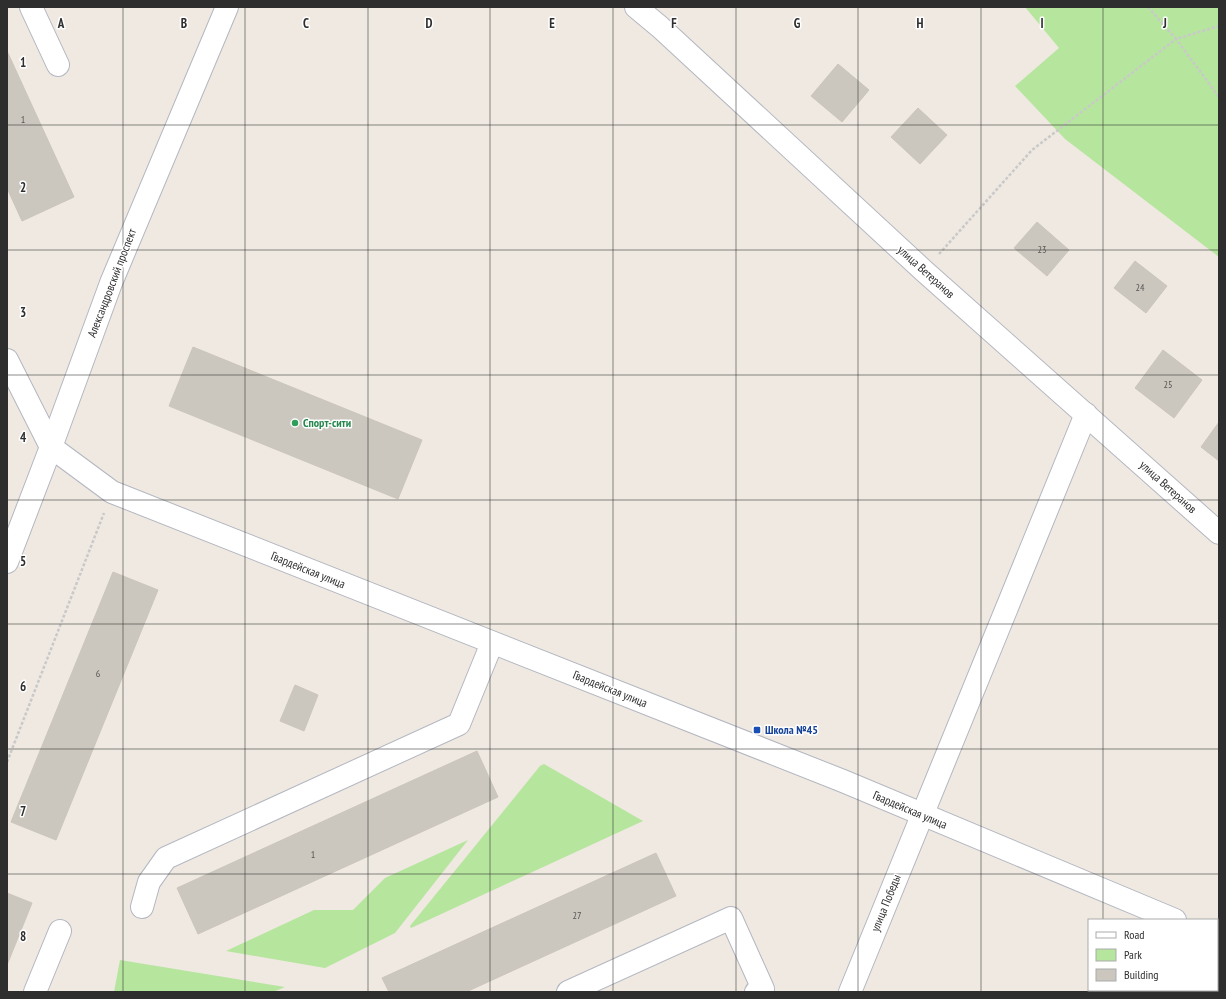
<svg xmlns="http://www.w3.org/2000/svg" width="1226" height="999" viewBox="0 0 1226 999" font-family="'PT Sans Narrow',sans-serif">
  <rect width="100%" height="100%" fill="#efe9e1"/>
  <g fill="#b6e59e">
    <polygon points="1025,7 1219,7 1219,257 1065,139 1015,86 1059,48"/>
    <polygon points="544,764 643,821 411,928 410,926 540,766"/>
    <polygon points="468,840 395,933 325,968 226,951 314,910 353,910 385,878"/>
    <polygon points="120,960 285,987 273,992 114,992"/>
  </g>
  <g fill="#cbc7bf" stroke="#cbc5ba">
    <polygon points="7,51 74,197 22,221 7,188"/>
    <polygon points="838,64 869,90 842,122 811,96"/>
    <polygon points="918,108 947,135 920,164 891,137"/>
    <polygon points="1037,222 1069,250 1047,276 1014,248"/>
    <polygon points="1135,261 1167,286 1146,313 1114,288"/>
    <polygon points="193,347 422,440 398,499 169,406"/>
    <polygon points="1163,350 1202,380 1174,418 1135,388"/>
    <polygon points="1219,422 1219,461 1201,447"/>
    <polygon points="113,572 158,590 56,840 11,822"/>
    <polygon points="295,685 318,695 304,731 280,721"/>
    <polygon points="477,751 498,797 198,934 177,888"/>
    <polygon points="656,853 676,896 466,992 389,992 382,978"/>
    <polygon points="7,893 32,903 7,965"/>
  </g>
  <g fill="none" stroke-linecap="round" stroke-linejoin="round">
    <defs>
      <g id="minor">
        <polyline points="31,7 58,65"/>
        <polyline points="636,7 660,27 924,271 1219,533"/>
        <polyline points="7,360 51,447 112,492 843,781 1175,920"/>
        <polyline points="7,562 51,447 111,283 227,7"/>
        <polyline points="142,907 149,882 166,858 459,724 492,643"/>
        <polyline points="1217,937 1219,938"/>
        <polyline points="35,992 60,931"/>
        <polyline points="568,992 731,918 763,989 756,992"/>
        <polyline points="850,992 1086,414"/>
      </g>
    </defs>
    <use href="#minor" stroke="#b4b7c1" stroke-width="24"/>
    <g stroke="#c9c9c9" stroke-width="2.5" stroke-dasharray="3 2" stroke-linecap="butt">
      <polyline points="1148,7 1176,39 1219,26"/>
      <polyline points="939,254 1032,150 1176,39 1219,97"/>
      <polyline points="7,762 104,513"/>
    </g>
    <use href="#minor" stroke="#fff" stroke-width="22"/>
  </g>
  <path fill="none" stroke="#2e2e2e" stroke-width="1" stroke-opacity="0.55" d="M123,7V992M245,7V992M368,7V992M490,7V992M613,7V992M736,7V992M858,7V992M981,7V992M1103,7V920M7,125H1219M7,250H1219M7,375H1219M7,500H1219M7,624H1219M7,749H1219M7,874H1219M1103,990V992"/>
  <circle fill="#2e9e5b" stroke="#fff" stroke-width="1.5" cx="295" cy="423" r="4"/>
  <rect fill="#1a4fb4" stroke="#fff" stroke-width="1.5" x="753" y="726" width="8" height="8" rx="2"/>
  <g text-anchor="middle" stroke-width="3" stroke-linejoin="round" paint-order="stroke">
    <g font-size="10" fill="#555452">
      <text x="23" y="123">1</text>
      <text x="1042" y="253">23</text>
      <text x="1140" y="291">24</text>
      <text x="1168" y="388">25</text>
      <text x="98" y="677">6</text>
      <text x="313" y="858">1</text>
      <text x="577" y="919">27</text>
    </g>
    <g font-size="12" fill="#2e2e2e" stroke="#fff">
      <text transform="translate(926 272) rotate(42)" y="4">улица Ветеранов</text>
      <text transform="translate(112 283) rotate(-69)" y="4">Александровский проспект</text>
      <text transform="translate(1168 487) rotate(42)" y="4">улица Ветеранов</text>
      <text transform="translate(308 570) rotate(22)" y="4">Гвардейская улица</text>
      <text transform="translate(610 689) rotate(22)" y="4">Гвардейская улица</text>
      <text transform="translate(910 810) rotate(23)" y="4">Гвардейская улица</text>
      <text transform="translate(886 903) rotate(-68)" y="4">улица Победы</text>
    </g>
    <g font-size="12" font-weight="bold" fill="#27864d" stroke="#fff" text-anchor="start">
      <text x="303" y="427">Спорт-сити</text>
    </g>
    <g font-size="12" font-weight="bold" fill="#164399" stroke="#fff" text-anchor="start">
      <text x="765" y="734">Школа №45</text>
    </g>
  </g>
  <g font-size="13" text-anchor="middle" font-weight="bold" fill="#2e2e2e" stroke="#fff" stroke-width="3" stroke-linejoin="round" paint-order="stroke">
    <text x="61" y="28">A</text>
    <text x="184" y="28">B</text>
    <text x="306" y="28">C</text>
    <text x="429" y="28">D</text>
    <text x="552" y="28">E</text>
    <text x="674" y="28">F</text>
    <text x="797" y="28">G</text>
    <text x="920" y="28">H</text>
    <text x="1042" y="28">I</text>
    <text x="1165" y="28">J</text>
    <text x="23" y="67">1</text>
    <text x="23" y="192">2</text>
    <text x="23" y="317">3</text>
    <text x="23" y="442">4</text>
    <text x="23" y="566">5</text>
    <text x="23" y="691">6</text>
    <text x="23" y="816">7</text>
    <text x="23" y="941">8</text>
  </g>
  <rect width="1226" height="999" fill="none" stroke="#2e2e2e" stroke-width="16"/>
  <rect x="1088" y="919" width="130" height="72" fill="#ffffff" stroke="#ababab"/>
  <rect x="1096" y="932" width="20" height="6" fill="#ffffff" stroke="#ababab"/>
  <text x="1124" y="939" font-size="12" fill="#2e2e2e">Road</text>
  <rect x="1096" y="949" width="20" height="12" fill="#b6e59e" stroke="#ababab"/>
  <text x="1124" y="959" font-size="12" fill="#2e2e2e">Park</text>
  <rect x="1096" y="969" width="20" height="12" fill="#cbc7bf" stroke="#ababab"/>
  <text x="1124" y="979" font-size="12" fill="#2e2e2e">Building</text>
</svg>
